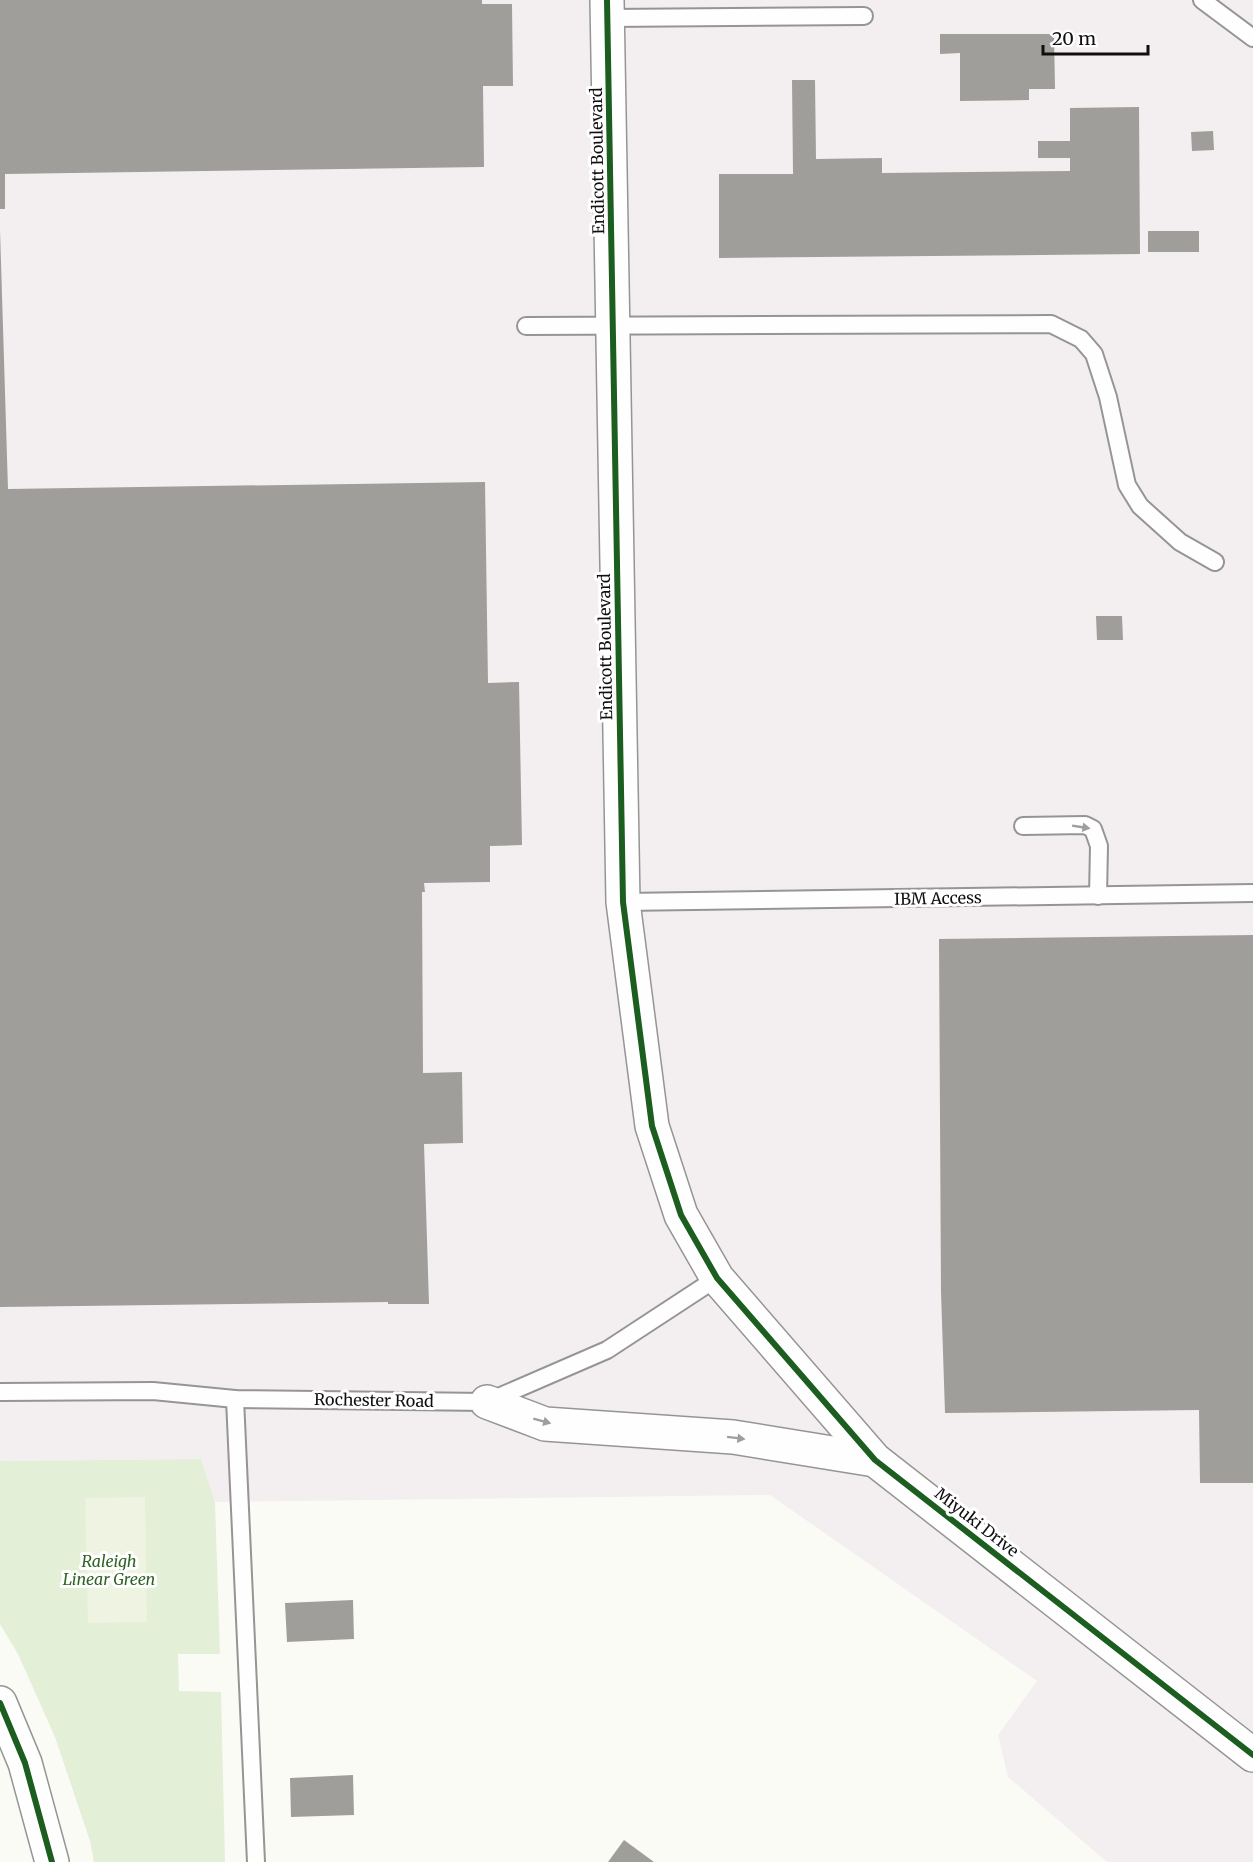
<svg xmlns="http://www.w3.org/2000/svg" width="1253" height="1862" viewBox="0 0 1253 1862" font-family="Merriweather,serif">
  <rect width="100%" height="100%" fill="#fbfbf6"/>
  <polygon fill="#f3eff1" points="0,0 1253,0 1253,1862 1107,1862 1008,1777 998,1735 1037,1681 770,1495 215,1502 201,1459 0,1461"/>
  <polygon fill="#e4efd7" points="201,1459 215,1502 220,1654 178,1654 179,1691 221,1692 225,1862 94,1862 90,1841 55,1737 18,1654 0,1624 0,1461"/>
  <polygon fill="#eef4e1" points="145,1497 147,1622 88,1623 85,1498"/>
  <g fill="#9f9e9b">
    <polygon points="0,0 482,0 482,4 512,4 513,86 483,86 484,167 5,174 5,209 0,209"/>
    <polygon points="940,34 1054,34 1055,89 1029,89 1029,100 960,101 960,53 940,54"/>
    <polygon points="792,80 815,80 816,159 882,158 882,173 1070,171 1070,158 1038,158 1038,141 1070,141 1070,108 1139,107 1140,254 719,258 719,174 793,174"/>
    <polygon points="1213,131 1214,150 1192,151 1191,132"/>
    <polygon points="0,230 8,489 485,482 488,683 519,682 522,845 490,846 490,882 424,883 425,892 422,892 423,1073 462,1072 463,1143 424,1144 429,1304 388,1304 388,1302 0,1307"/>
    <rect x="1148" y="231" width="51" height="21"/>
    <polygon points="1096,616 1122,616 1123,640 1097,640"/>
    <polygon points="1253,935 1253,1483 1200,1483 1199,1410 945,1413 941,1292 939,939"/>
    <polygon points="353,1600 354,1639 287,1642 285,1603"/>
    <polygon points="353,1775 354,1815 291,1817 290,1778"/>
    <polygon points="624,1840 654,1862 608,1862"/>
  </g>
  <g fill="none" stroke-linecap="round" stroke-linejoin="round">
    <defs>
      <g id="service">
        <polyline points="1202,0 1253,38"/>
        <polyline points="608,18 864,16"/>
        <polyline points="526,326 1051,324 1081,339 1094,354 1108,397 1127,485 1140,506 1180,542 1215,562"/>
        <polyline points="1023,826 1085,825 1093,829 1099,846 1098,896"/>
        <polyline points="623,902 1253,893"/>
        <polyline points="0,1392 153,1391 235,1399 487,1402 607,1350 717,1278"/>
        <polyline points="235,1399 256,1862"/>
      </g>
      <g id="tertiary">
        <polyline points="607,0 623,902 652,1126 681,1215 717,1278 875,1460 1253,1755"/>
        <polyline points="487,1402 545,1424 733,1437 875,1460"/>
        <polyline points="0,1703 25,1763 52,1862"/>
      </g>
    </defs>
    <use href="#service" stroke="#959593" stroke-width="20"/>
    <use href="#tertiary" stroke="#959593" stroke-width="36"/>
    <use href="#service" stroke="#fefefe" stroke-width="16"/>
    <use href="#tertiary" stroke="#fefefe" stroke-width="33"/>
    <defs>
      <g id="cycleway">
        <polyline points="607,0 623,902 652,1126 681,1215 717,1278 875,1460 1253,1755"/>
        <polyline points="0,1703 25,1763 52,1862"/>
      </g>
    </defs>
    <use href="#cycleway" stroke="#fff" stroke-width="10"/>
    <use href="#cycleway" stroke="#1b5e20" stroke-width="6"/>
  </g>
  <defs><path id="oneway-solid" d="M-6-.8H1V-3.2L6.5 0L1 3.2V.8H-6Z" transform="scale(1.5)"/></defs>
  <g fill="#9e9e9e">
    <use href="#oneway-solid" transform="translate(1081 827) rotate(9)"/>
    <use href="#oneway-solid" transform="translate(542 1421) rotate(15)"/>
    <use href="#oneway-solid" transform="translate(736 1438) rotate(7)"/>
  </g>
  <g text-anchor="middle" stroke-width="6" stroke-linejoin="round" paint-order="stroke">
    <g font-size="16" fill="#0f0f0f" stroke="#fff">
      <text transform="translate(597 161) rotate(-91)" y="6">Endicott Boulevard</text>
      <text transform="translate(605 647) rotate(-91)" y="6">Endicott Boulevard</text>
      <text transform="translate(938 898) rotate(-1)" y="6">IBM Access</text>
      <text transform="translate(374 1400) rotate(1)" y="6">Rochester Road</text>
      <text transform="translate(977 1522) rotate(38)" y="6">Miyuki Drive</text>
    </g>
    <g font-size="16" font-style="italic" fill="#2f6324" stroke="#fff">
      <text x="109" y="1567">Raleigh<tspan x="109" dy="18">Linear Green</tspan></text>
    </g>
  </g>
  <path d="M1043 45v9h105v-9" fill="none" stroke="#0f0f0f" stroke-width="3"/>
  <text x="1052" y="45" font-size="18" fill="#0f0f0f" stroke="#ffffff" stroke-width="4.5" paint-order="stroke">20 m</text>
</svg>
